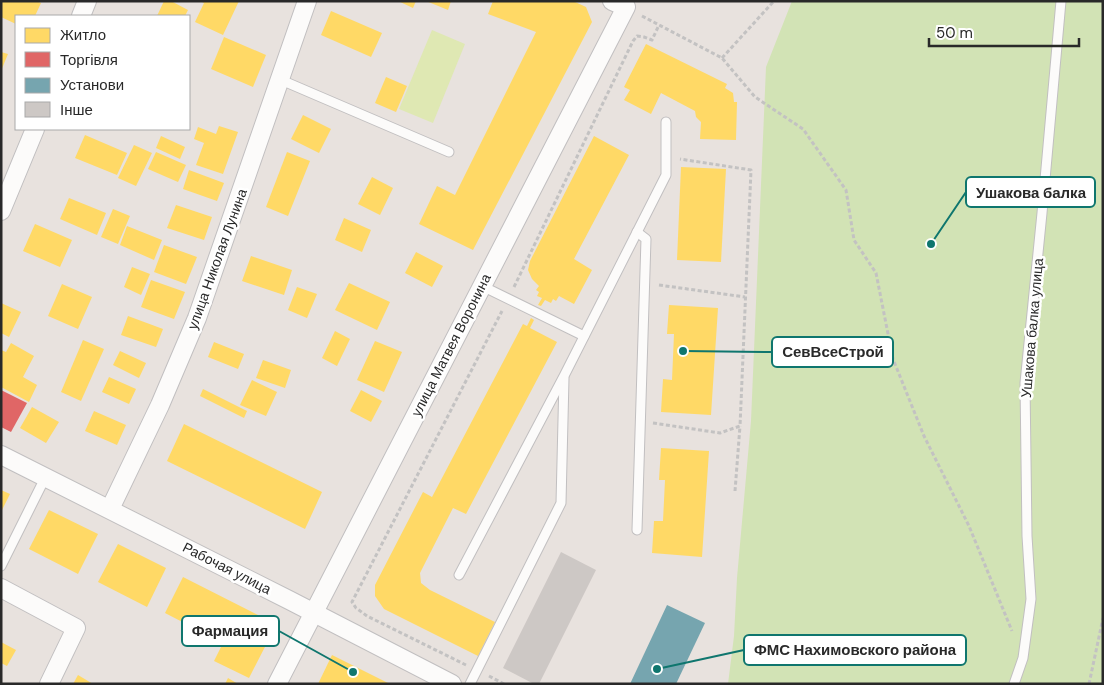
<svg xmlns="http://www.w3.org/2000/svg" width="1104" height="685" viewBox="0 0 1104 685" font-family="'DM Sans',sans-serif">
  <rect width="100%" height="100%" fill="#e8e2de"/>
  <polygon fill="#d2e3b5" points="792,1 1103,1 1103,684 728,684 734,636 737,578 751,421 766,67"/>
  <polygon fill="#dfe8b3" points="432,30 465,44 433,123 399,109"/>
  <g fill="#ffd966">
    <polygon points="2,1 36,1 41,3 35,16 16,16 16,24 1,17"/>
    <polygon points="164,1 171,1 188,10 185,16 157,16"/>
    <polygon points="200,1 239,1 223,35 195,22 204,3"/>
    <polygon points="398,1 416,1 413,8"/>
    <polygon points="426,1 451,1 448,10"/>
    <polygon points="493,1 573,1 586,7 592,22 473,250 419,224 437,186 455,195 536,32 488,14"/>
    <polygon points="331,11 382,33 371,57 321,35"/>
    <polygon points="224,37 266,55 253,87 211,69"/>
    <polygon points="646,44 727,84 725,88 733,93 734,102 737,102 736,140 700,139 701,122 696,117 695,111 661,93 651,114 624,100 630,90 624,87"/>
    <polygon points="1,52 8,54 1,71"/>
    <polygon points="386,77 407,86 396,112 375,103"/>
    <polygon points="303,115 331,129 319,153 291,139"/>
    <polygon points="219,126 238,132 223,174 196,165 204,143 194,139 198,127 216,134"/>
    <polygon points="85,135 127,153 117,175 75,158"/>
    <polygon points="161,136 185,147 180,159 156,148"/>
    <polygon points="594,136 629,155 574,259 592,270 574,304 559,296 556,301 553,299 551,303 545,300 541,306 538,305 542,298 537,296 539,292 536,290 539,286 532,279 528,270 530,261"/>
    <polygon points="134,145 152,153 136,186 118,178"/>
    <polygon points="156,152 186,165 178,182 148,169"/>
    <polygon points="287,152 310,161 288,216 266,207"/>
    <polygon points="681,167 726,169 721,262 677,260"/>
    <polygon points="189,170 224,183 217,201 183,189"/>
    <polygon points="372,177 393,188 380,215 358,204"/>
    <polygon points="69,198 106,213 97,235 60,219"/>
    <polygon points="176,205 212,217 204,240 167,228"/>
    <polygon points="113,209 130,216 118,244 101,237"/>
    <polygon points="344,218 371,230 362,252 335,240"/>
    <polygon points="35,224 72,240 60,267 23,251"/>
    <polygon points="127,226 162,240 154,260 120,245"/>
    <polygon points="164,245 197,257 186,284 154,272"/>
    <polygon points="416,252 443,266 432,287 405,273"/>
    <polygon points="251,256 292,270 284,295 242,281"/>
    <polygon points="132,267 150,274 141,295 124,287"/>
    <polygon points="151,280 185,292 174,319 141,307"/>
    <polygon points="349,283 390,302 377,330 335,310"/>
    <polygon points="62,284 92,297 78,329 48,316"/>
    <polygon points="297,287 317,294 307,318 288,310"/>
    <polygon points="1,303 21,312 9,337 1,333"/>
    <polygon points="669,305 718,308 711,415 661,412 663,379 672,380 674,334 667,334"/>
    <polygon points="128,316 163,329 156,347 121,335"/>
    <polygon points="531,318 534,320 530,328 557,342 466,514 453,508 420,573 421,583 430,590 495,622 478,656 384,609 375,596 375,585 423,492 432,497 523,324 527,326"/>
    <polygon points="335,331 350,339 337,366 322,358"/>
    <polygon points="83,340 104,349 81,401 61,392"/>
    <polygon points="375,341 402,352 384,392 357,380"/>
    <polygon points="214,342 244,354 238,369 208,357"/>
    <polygon points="11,343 34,356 23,377 37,385 29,402 1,387 1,350 6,352"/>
    <polygon points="120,351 146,363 139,378 113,365"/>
    <polygon points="263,360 291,370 285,388 256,378"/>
    <polygon points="109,377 136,389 129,404 102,392"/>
    <polygon points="252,380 277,392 266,416 240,405"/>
    <polygon points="203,389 247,411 244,418 200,396"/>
    <polygon points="361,390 382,401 371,422 350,411"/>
    <polygon points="32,407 59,422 46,443 20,428"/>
    <polygon points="94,411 126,425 117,445 85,431"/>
    <polygon points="184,424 322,492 305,529 167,461"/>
    <polygon points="661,448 709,451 702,557 652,553 654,521 663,521 665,480 659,480"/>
    <polygon points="1,490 10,494 1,512"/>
    <polygon points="49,510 98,534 78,574 29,549"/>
    <polygon points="118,544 166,568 147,607 98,582"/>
    <polygon points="183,577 262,617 270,627 269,639 249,678 214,661 223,643 165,613"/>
    <polygon points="1,642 16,650 7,666 1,663"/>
    <polygon points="332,655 390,684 318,684"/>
    <polygon points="78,675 93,684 73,684"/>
    <polygon points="228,678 238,684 225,684"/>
  </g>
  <polygon fill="#e06666" points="1,390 27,403 11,432 1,427"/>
  <polygon fill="#76a5af" points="667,605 705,623 676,684 630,684"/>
  <polygon fill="#cdc8c5" points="561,552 596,570 539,684 534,684 503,668"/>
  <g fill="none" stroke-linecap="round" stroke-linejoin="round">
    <defs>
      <g id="lane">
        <polyline points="281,80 449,152"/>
        <polyline points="637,232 646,239 637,530"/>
        <polyline points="482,286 584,336"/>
        <polyline points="1,566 45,478"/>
        <polyline points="459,575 564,376 666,175 666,122"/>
        <polyline points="470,684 561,503 564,378"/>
        <polyline points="1014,684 1023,658 1031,599 1027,536 1025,383 1042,213 1061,1"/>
      </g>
      <g id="street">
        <polyline points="81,16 87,1"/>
        <polyline points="1,211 35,129"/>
        <polyline points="1,455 289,600 452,684"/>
        <polyline points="110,509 160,405 197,318 307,1"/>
        <polyline points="1,588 76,628 49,684"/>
        <polyline points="277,684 626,7 612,1"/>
      </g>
    </defs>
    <use href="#lane" stroke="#c1bfc0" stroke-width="11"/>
    <use href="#street" stroke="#c1bfc0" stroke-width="20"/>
    <g stroke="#c3c2c2" stroke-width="3" stroke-dasharray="4 2.5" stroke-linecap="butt">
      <polyline points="642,16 722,58 755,97 803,129 846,190 854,240 876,273 893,359 924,436 969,526 1012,631"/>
      <polyline points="722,58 774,1"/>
      <polyline points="659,285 745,297"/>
      <polyline points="514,287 633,41 637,36 644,37 652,40 659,25"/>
      <polyline points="653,423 720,433 740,426 751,170 680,159"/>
      <polyline points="735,491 740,426"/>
      <polyline points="466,665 367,616 356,608 352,602 502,311"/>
      <polyline points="489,676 504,684"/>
      <polyline points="1089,684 1103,618"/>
    </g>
    <use href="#lane" stroke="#fcfbfa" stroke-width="9"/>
    <use href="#street" stroke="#fcfbfa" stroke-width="18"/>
  </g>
  <g text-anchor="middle" stroke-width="5" stroke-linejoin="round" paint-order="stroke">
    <g font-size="14" fill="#292929" stroke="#fff">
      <text transform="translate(217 259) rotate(-70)" y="5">улица Николая Лунина</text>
      <text transform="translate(1032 328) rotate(-85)" y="5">Ушакова балка улица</text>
      <text transform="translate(451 345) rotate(-63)" y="5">улица Матвея Воронина</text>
      <text transform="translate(227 568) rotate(27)" y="5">Рабочая улица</text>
    </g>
  </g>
  <path fill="none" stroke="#0f766e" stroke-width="2" d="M931 244L966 192M683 351L772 352M353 672L279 631M657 669L744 650"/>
  <g fill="#0f766e" stroke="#fff" stroke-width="2">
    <circle cx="931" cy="244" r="5"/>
    <circle cx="683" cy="351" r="5"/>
    <circle cx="353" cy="672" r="5"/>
    <circle cx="657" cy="669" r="5"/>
  </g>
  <g fill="#fff" stroke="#0f766e" stroke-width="2">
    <rect x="966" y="177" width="129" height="30" rx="5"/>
    <rect x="772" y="337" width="121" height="30" rx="5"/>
    <rect x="182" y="616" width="97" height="30" rx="5"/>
    <rect x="744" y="635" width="222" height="30" rx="5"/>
  </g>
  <g font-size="15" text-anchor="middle" font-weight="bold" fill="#292929">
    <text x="1031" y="198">Ушакова балка</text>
    <text x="833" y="357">СевВсеСтрой</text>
    <text x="230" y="636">Фармация</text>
    <text x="855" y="655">ФМС Нахимовского района</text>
  </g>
  <rect width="1104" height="685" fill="none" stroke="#292929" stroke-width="5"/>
  <rect x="15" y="15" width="175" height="115" fill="#ffffff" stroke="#a9a9a9"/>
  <rect x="25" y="28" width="25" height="15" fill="#ffd966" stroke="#a9a9a9"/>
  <text x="60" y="40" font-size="15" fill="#292929">Житло</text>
  <rect x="25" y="52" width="25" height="15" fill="#e06666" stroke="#a9a9a9"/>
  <text x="60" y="65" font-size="15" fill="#292929">Торгівля</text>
  <rect x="25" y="78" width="25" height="15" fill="#76a5af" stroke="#a9a9a9"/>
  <text x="60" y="90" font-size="15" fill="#292929">Установи</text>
  <rect x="25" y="102" width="25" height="15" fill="#cdc8c5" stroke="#a9a9a9"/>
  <text x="60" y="115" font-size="15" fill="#292929">Інше</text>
  <path d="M929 38v8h150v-8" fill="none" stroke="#292929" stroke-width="2.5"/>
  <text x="936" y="38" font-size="15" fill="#292929" stroke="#ffffff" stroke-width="4" paint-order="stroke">50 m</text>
</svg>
